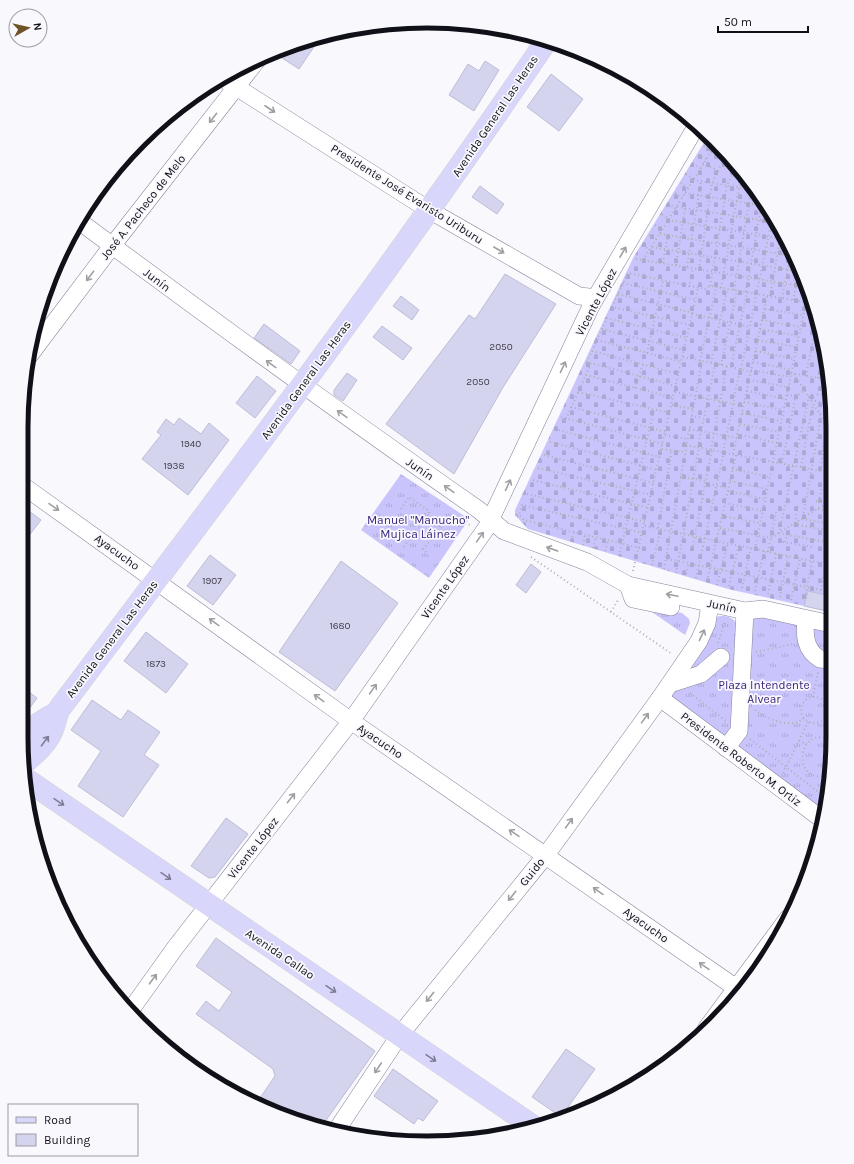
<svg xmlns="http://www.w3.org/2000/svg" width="854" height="1164" viewBox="0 0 854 1164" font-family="Karla,sans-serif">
  <defs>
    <pattern id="grass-tufts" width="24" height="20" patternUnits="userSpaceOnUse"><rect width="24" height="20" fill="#c9c5fc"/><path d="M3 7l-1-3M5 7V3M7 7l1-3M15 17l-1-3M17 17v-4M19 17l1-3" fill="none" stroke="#aca8d7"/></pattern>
    <pattern id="cemetery-stones" width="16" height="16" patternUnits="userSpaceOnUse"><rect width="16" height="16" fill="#c9c5fc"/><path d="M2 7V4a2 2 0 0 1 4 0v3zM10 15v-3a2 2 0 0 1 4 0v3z" fill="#aca8d7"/></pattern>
  </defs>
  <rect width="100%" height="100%" fill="#f8f8fd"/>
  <g fill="url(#grass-tufts)">
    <polygon points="401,474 469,519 429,578 361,530"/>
    <polygon points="651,608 682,613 689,619 690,623 685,635 649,610"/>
    <path d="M755,610L831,624L832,764L823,820L663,701L715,617C725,615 731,616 737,624L753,625Z"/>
  </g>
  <polygon fill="url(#cemetery-stones)" points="708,136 749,180 802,272 829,374 831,612 728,589 528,529 515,515 515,510 633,258"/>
  <g fill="#d5d4ee" stroke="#bebdd7">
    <polygon points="322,35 299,69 279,56 283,50"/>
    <polygon points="485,61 499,70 474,111 449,95 468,64 479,71"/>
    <polygon points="551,74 583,99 559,131 527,107"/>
    <polygon points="480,186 504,204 497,214 472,197"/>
    <polygon points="505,274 556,304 502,389 454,474 386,424 469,315 475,319"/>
    <polygon points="401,296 419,310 412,320 393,306"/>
    <polygon points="264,324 300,351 291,364 254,338"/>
    <polygon points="382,326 412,348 403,360 373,337"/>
    <polygon points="347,373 357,380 343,401 334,395 334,390"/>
    <polygon points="257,376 276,391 255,418 236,403"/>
    <polygon points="179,418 201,434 209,423 229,440 188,495 142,459 161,435 157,432 166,419 174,425"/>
    <polygon points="29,511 41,520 21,546 22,522"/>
    <polygon points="210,555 236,575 213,605 187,586"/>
    <polygon points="341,561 398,603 335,691 279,652"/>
    <polygon points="531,564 541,572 526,593 516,585"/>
    <polygon points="808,591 831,596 831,612 804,606"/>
    <polygon points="146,632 188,664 166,693 124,661"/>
    <polygon points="21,686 37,698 21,720"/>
    <polygon points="92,700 121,720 128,710 160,732 144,755 159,765 123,817 78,786 101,751 71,730"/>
    <polygon points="226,818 248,834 215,877 209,878 191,866"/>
    <polygon points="216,938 375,1051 322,1126 256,1104 275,1076 273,1069 196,1014 206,1001 219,1011 232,992 196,966"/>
    <polygon points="566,1049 595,1069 561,1117 532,1097"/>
    <polygon points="393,1069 438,1101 423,1121 418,1118 414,1124 374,1096"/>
  </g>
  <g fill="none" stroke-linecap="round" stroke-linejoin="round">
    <defs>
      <g id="minor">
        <polyline points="222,78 429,210 579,296 589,297 592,304"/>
        <path d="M79,221C211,319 344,416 479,510L504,531L587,562L628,585L745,611L763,609L831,624"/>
        <polyline points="29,356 112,246 258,59"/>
        <polyline points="22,485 351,721 742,992"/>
        <polyline points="628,585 633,599 671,607"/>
        <path d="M806,619C804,635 805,650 820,659L831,660"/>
        <polyline points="670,684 701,674 721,657"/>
        <polyline points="660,698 823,820"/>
        <polyline points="726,748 739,731 745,611"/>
        <polyline points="130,1011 175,948 351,721 487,527 592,304 697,125"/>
        <polyline points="706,1029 788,918"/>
        <polyline points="336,1131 399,1036 546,855 660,698 699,641 707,623 710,604"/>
      </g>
      <g id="major">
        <path d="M22,747C29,728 40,722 57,713"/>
        <path d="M24,763C34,754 44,746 50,735C55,726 55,716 60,708C226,488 392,269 547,40"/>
        <polyline points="27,780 534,1127"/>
      </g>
    </defs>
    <use href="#minor" stroke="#84839b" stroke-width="18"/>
    <use href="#major" stroke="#d4d4d5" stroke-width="23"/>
    <g stroke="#aeaeb4" stroke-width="2" stroke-dasharray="1 3" stroke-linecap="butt">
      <polyline points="708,139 714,143"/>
      <polyline points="704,146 711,151"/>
      <polyline points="711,152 734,163"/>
      <polyline points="698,155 706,159"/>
      <polyline points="703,163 718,171"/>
      <polyline points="693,164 701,168"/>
      <polyline points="686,174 694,179"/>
      <polyline points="693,180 755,190"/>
      <polyline points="681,183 688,188"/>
      <polyline points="675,193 682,198"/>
      <polyline points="685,193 764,206"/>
      <polyline points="668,204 676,208"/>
      <polyline points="677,207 773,222"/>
      <polyline points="662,215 669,219"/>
      <polyline points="668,220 783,239"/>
      <polyline points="655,225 662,230"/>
      <polyline points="660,234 793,256"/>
      <polyline points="649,235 656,239"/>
      <polyline points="643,245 650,250"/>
      <polyline points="652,247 802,272"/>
      <polyline points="636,259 806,287"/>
      <polyline points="643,260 716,144"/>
      <polyline points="663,263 668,235"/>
      <polyline points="676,265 685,208"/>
      <polyline points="687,267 701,181"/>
      <polyline points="699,269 712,183 726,156"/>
      <polyline points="623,283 696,300"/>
      <polyline points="710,286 727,185 737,167"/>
      <polyline points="689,287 693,268"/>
      <polyline points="721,288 739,187 744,175"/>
      <polyline points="734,290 752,186"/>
      <polyline points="746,292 762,202"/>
      <polyline points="618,294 693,313"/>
      <polyline points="770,296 781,235"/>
      <polyline points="782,298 791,252"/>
      <polyline points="793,300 800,268"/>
      <polyline points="765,309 803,315"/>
      <polyline points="692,314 750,327"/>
      <polyline points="762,320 800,327"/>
      <polyline points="690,325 612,307 628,273 705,289 710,286 810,303"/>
      <polyline points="602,329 684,350"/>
      <polyline points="760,329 798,336"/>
      <polyline points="597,340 682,362"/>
      <polyline points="758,340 796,347"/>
      <polyline points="592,351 679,374"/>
      <polyline points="756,351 794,359"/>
      <polyline points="647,353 663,281"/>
      <polyline points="683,357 727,366"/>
      <polyline points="700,361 716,288"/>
      <polyline points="753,362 792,370"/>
      <polyline points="711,363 727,289"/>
      <polyline points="721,365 737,291"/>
      <polyline points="731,367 747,292"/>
      <polyline points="731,367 751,372"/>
      <polyline points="741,369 772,219"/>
      <polyline points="751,370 790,377"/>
      <polyline points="791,373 830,380"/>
      <polyline points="794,374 830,430"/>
      <polyline points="586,375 674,398"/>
      <polyline points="806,376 816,325"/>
      <polyline points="818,378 824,352"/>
      <polyline points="749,380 788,387"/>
      <polyline points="676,386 587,362 607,318 687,338"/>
      <polyline points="635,388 643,364"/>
      <polyline points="747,391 786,399"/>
      <polyline points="578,392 670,413"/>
      <polyline points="675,392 744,406"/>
      <polyline points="817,394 830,396"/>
      <polyline points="787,395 796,396 805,390"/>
      <polyline points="809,396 779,533 831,543"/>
      <polyline points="811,400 830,404"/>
      <polyline points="744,402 783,410"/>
      <polyline points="672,405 693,409"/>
      <polyline points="571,407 666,432"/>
      <polyline points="742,413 781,421"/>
      <polyline points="820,414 830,415"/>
      <polyline points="691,416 703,418"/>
      <polyline points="561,417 663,444"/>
      <polyline points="566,419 591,364"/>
      <polyline points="825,422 830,423"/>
      <polyline points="740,424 779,432"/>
      <polyline points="555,429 660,457"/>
      <polyline points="689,429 737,438"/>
      <polyline points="737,434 777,443"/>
      <polyline points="665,435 687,439"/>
      <polyline points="550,442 657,470"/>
      <polyline points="686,445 830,473"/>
      <polyline points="698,447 715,364"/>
      <polyline points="662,449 685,452"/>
      <polyline points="711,450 727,366"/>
      <polyline points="723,452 740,369"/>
      <polyline points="733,454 767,296"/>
      <polyline points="544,455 654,483"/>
      <polyline points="782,463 796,396"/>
      <polyline points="801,467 813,404"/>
      <polyline points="538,468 652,495"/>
      <polyline points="732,469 770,477"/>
      <polyline points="820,471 824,445"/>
      <polyline points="680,477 706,481"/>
      <polyline points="533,480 649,508"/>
      <polyline points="730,481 767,489"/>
      <polyline points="705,483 728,488"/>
      <polyline points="728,491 765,499"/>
      <polyline points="527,494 646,522"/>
      <polyline points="702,499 713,502"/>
      <polyline points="816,501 830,504"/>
      <polyline points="819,502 822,487"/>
      <polyline points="725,503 763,511"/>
      <polyline points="401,509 409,497 429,511 430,519"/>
      <polyline points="818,509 830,512"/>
      <polyline points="722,516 760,523"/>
      <polyline points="803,517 821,416"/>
      <path d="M405,518C428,519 450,522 472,525"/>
      <polyline points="802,519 831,524"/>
      <polyline points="795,523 798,506"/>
      <polyline points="794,524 831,531"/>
      <polyline points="645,526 831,565"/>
      <polyline points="658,528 672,450"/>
      <polyline points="720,528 771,538 830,501"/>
      <polyline points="571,541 574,532"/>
      <polyline points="783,542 812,547"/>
      <polyline points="785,542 787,535"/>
      <polyline points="583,545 585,535"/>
      <polyline points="404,547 413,533 427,519"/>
      <polyline points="593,548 596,538"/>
      <polyline points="640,548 524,520 519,515 522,505 643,533"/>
      <polyline points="755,549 808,292"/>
      <polyline points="692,550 712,450"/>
      <polyline points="605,551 608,541"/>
      <path d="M426,552L423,549C435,536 445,517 464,517"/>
      <polyline points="768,552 776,512"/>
      <polyline points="619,556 654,410"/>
      <polyline points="531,557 672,654"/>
      <polyline points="667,559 831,592"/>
      <polyline points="652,565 661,529"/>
      <polyline points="664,569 702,361"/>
      <polyline points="633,571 698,288"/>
      <polyline points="676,573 699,448"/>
      <polyline points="686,574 689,563"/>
      <polyline points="696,578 724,452"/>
      <polyline points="707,581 736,455"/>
      <polyline points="717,585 728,543"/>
      <polyline points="729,586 739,545"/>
      <polyline points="742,588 751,548"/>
      <polyline points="821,590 826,564"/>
      <polyline points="755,591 764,551"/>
      <polyline points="768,594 776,554"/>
      <polyline points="780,597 788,556"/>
      <polyline points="802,598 805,599 812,561"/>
      <polyline points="791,600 800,559"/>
      <polyline points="611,612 618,600"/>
      <polyline points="718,643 725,621"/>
      <polyline points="756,652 793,644"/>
      <polyline points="690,693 726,721"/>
      <polyline points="813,697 818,672"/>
      <circle cx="814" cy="710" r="13"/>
      <path d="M755,710C767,719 791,730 804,718"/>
      <polyline points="750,739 826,798"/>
      <polyline points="799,741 807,744"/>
      <polyline points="783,773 808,722"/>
      <path d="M830,775C790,787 796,723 832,740"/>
    </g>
    <use href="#minor" stroke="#fff" stroke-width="17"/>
    <use href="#major" stroke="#d9d6fb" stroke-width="22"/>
  </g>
  <defs><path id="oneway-shaft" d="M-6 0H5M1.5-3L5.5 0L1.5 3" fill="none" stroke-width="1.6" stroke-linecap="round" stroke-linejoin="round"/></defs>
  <g stroke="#9f9fa3">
    <use href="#oneway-shaft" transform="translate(270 109) rotate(33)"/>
    <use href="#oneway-shaft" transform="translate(213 118) rotate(128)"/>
    <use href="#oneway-shaft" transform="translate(499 250) rotate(30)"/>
    <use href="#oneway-shaft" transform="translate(623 252) rotate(-60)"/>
    <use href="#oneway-shaft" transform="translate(90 276) rotate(127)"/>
    <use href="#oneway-shaft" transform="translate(271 364) rotate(-144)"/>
    <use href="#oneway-shaft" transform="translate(563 367) rotate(-65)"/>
    <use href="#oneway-shaft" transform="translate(342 414) rotate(-145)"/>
    <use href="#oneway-shaft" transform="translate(508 485) rotate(-65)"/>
    <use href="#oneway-shaft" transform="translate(449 489) rotate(-145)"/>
    <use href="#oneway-shaft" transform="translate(54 507) rotate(35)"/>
    <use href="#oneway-shaft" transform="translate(480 537) rotate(-55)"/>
    <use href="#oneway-shaft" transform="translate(552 549) rotate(-161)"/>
    <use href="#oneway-shaft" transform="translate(672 595) rotate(-168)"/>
    <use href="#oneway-shaft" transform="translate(214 622) rotate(-144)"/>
    <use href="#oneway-shaft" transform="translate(702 635) rotate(-65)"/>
    <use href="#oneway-shaft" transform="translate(373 689) rotate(-55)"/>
    <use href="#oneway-shaft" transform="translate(319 698) rotate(-144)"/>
    <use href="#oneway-shaft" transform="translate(645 718) rotate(-54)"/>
    <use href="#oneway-shaft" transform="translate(291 798) rotate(-52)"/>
    <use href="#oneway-shaft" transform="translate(569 823) rotate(-54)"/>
    <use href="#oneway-shaft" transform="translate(514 833) rotate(-146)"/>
    <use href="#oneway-shaft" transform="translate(598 891) rotate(-145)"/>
    <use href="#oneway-shaft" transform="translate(512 896) rotate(129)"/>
    <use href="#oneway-shaft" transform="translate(704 966) rotate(-145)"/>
    <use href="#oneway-shaft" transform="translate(153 979) rotate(-53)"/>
    <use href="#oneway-shaft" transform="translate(430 997) rotate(129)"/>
    <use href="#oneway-shaft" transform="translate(378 1068) rotate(124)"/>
  </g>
  <g stroke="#7f7d95">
    <use href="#oneway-shaft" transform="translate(45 741) rotate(-53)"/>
    <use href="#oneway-shaft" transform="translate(59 802) rotate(34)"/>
    <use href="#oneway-shaft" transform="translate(166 876) rotate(35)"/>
    <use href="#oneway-shaft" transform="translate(331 989) rotate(34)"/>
    <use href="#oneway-shaft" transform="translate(431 1058) rotate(34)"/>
  </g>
  <g text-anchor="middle" stroke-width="3.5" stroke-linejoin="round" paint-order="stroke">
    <g font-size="10" fill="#41414e">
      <text x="501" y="350">2050</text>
      <text x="478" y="385">2050</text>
      <text x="191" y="447">1940</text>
      <text x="174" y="469">1938</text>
      <text x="212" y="584">1907</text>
      <text x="340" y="629">1680</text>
      <text x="156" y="667">1873</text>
    </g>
    <g font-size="12" fill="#101018" stroke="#f8f8fd">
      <text transform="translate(495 116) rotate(-56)" y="4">Avenida General Las Heras</text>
      <text transform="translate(407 194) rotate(32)" y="4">Presidente José Evaristo Uriburu</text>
      <text transform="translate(143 207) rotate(-52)" y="4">José A. Pacheco de Melo</text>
      <text transform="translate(157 280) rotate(37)" y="4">Junín</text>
      <text transform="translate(596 302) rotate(-62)" y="4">Vicente López</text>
      <text transform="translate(306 380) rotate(-54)" y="4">Avenida General Las Heras</text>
      <text transform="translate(420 469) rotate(35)" y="4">Junín</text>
      <text transform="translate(117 552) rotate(36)" y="4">Ayacucho</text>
      <text transform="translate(445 587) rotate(-55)" y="4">Vicente López</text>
      <text transform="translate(722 606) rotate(12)" y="4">Junín</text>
      <text transform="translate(112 639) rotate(-53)" y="4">Avenida General Las Heras</text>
      <text transform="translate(380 741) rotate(34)" y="4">Ayacucho</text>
      <text transform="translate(741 759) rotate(37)" y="4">Presidente Roberto M. Ortiz</text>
      <text transform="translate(253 848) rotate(-52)" y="4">Vicente López</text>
      <text transform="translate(532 872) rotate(-51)" y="4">Guido</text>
      <text transform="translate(646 925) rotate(35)" y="4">Ayacucho</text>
      <text transform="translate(280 954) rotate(34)" y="4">Avenida Callao</text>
    </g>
    <g font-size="12" fill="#361d7a" stroke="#f8f8fd">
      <text x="418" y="524">Manuel "Manucho"<tspan x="418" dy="14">Mujica Láinez</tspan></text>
      <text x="764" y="689">Plaza Intendente<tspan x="764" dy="14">Alvear</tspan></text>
    </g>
  </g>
  <path d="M0 0H854V1164H0ZM427 28H427A399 399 0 0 1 826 427V737A399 399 0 0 1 427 1136H427A399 399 0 0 1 28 737V427A399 399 0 0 1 427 28Z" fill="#f8f8fd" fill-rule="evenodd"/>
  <path fill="none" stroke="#101018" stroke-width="5" d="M427 28H427A399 399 0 0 1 826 427V737A399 399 0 0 1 427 1136H427A399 399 0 0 1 28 737V427A399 399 0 0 1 427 28Z"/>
  <rect x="8" y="1104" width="130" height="52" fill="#f8f8fd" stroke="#9b9ba1"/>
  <rect x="16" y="1117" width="20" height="6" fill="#d9d6fb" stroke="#9b9ba1"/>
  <text x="44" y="1124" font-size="12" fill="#101018">Road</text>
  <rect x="16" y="1134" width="20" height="12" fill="#d5d4ee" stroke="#9b9ba1"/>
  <text x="44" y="1144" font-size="12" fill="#101018">Building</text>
  <g transform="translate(28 28) rotate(82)"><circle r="19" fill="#f8f8fd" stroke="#9b9ba1"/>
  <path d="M0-3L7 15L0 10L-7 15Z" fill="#6f5326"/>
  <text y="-6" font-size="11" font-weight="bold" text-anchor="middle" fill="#101018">N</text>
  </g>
  <path d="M718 26v6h90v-6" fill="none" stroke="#101018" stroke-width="2"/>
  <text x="724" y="26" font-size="12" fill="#101018" stroke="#f8f8fd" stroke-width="3" paint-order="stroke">50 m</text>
</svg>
